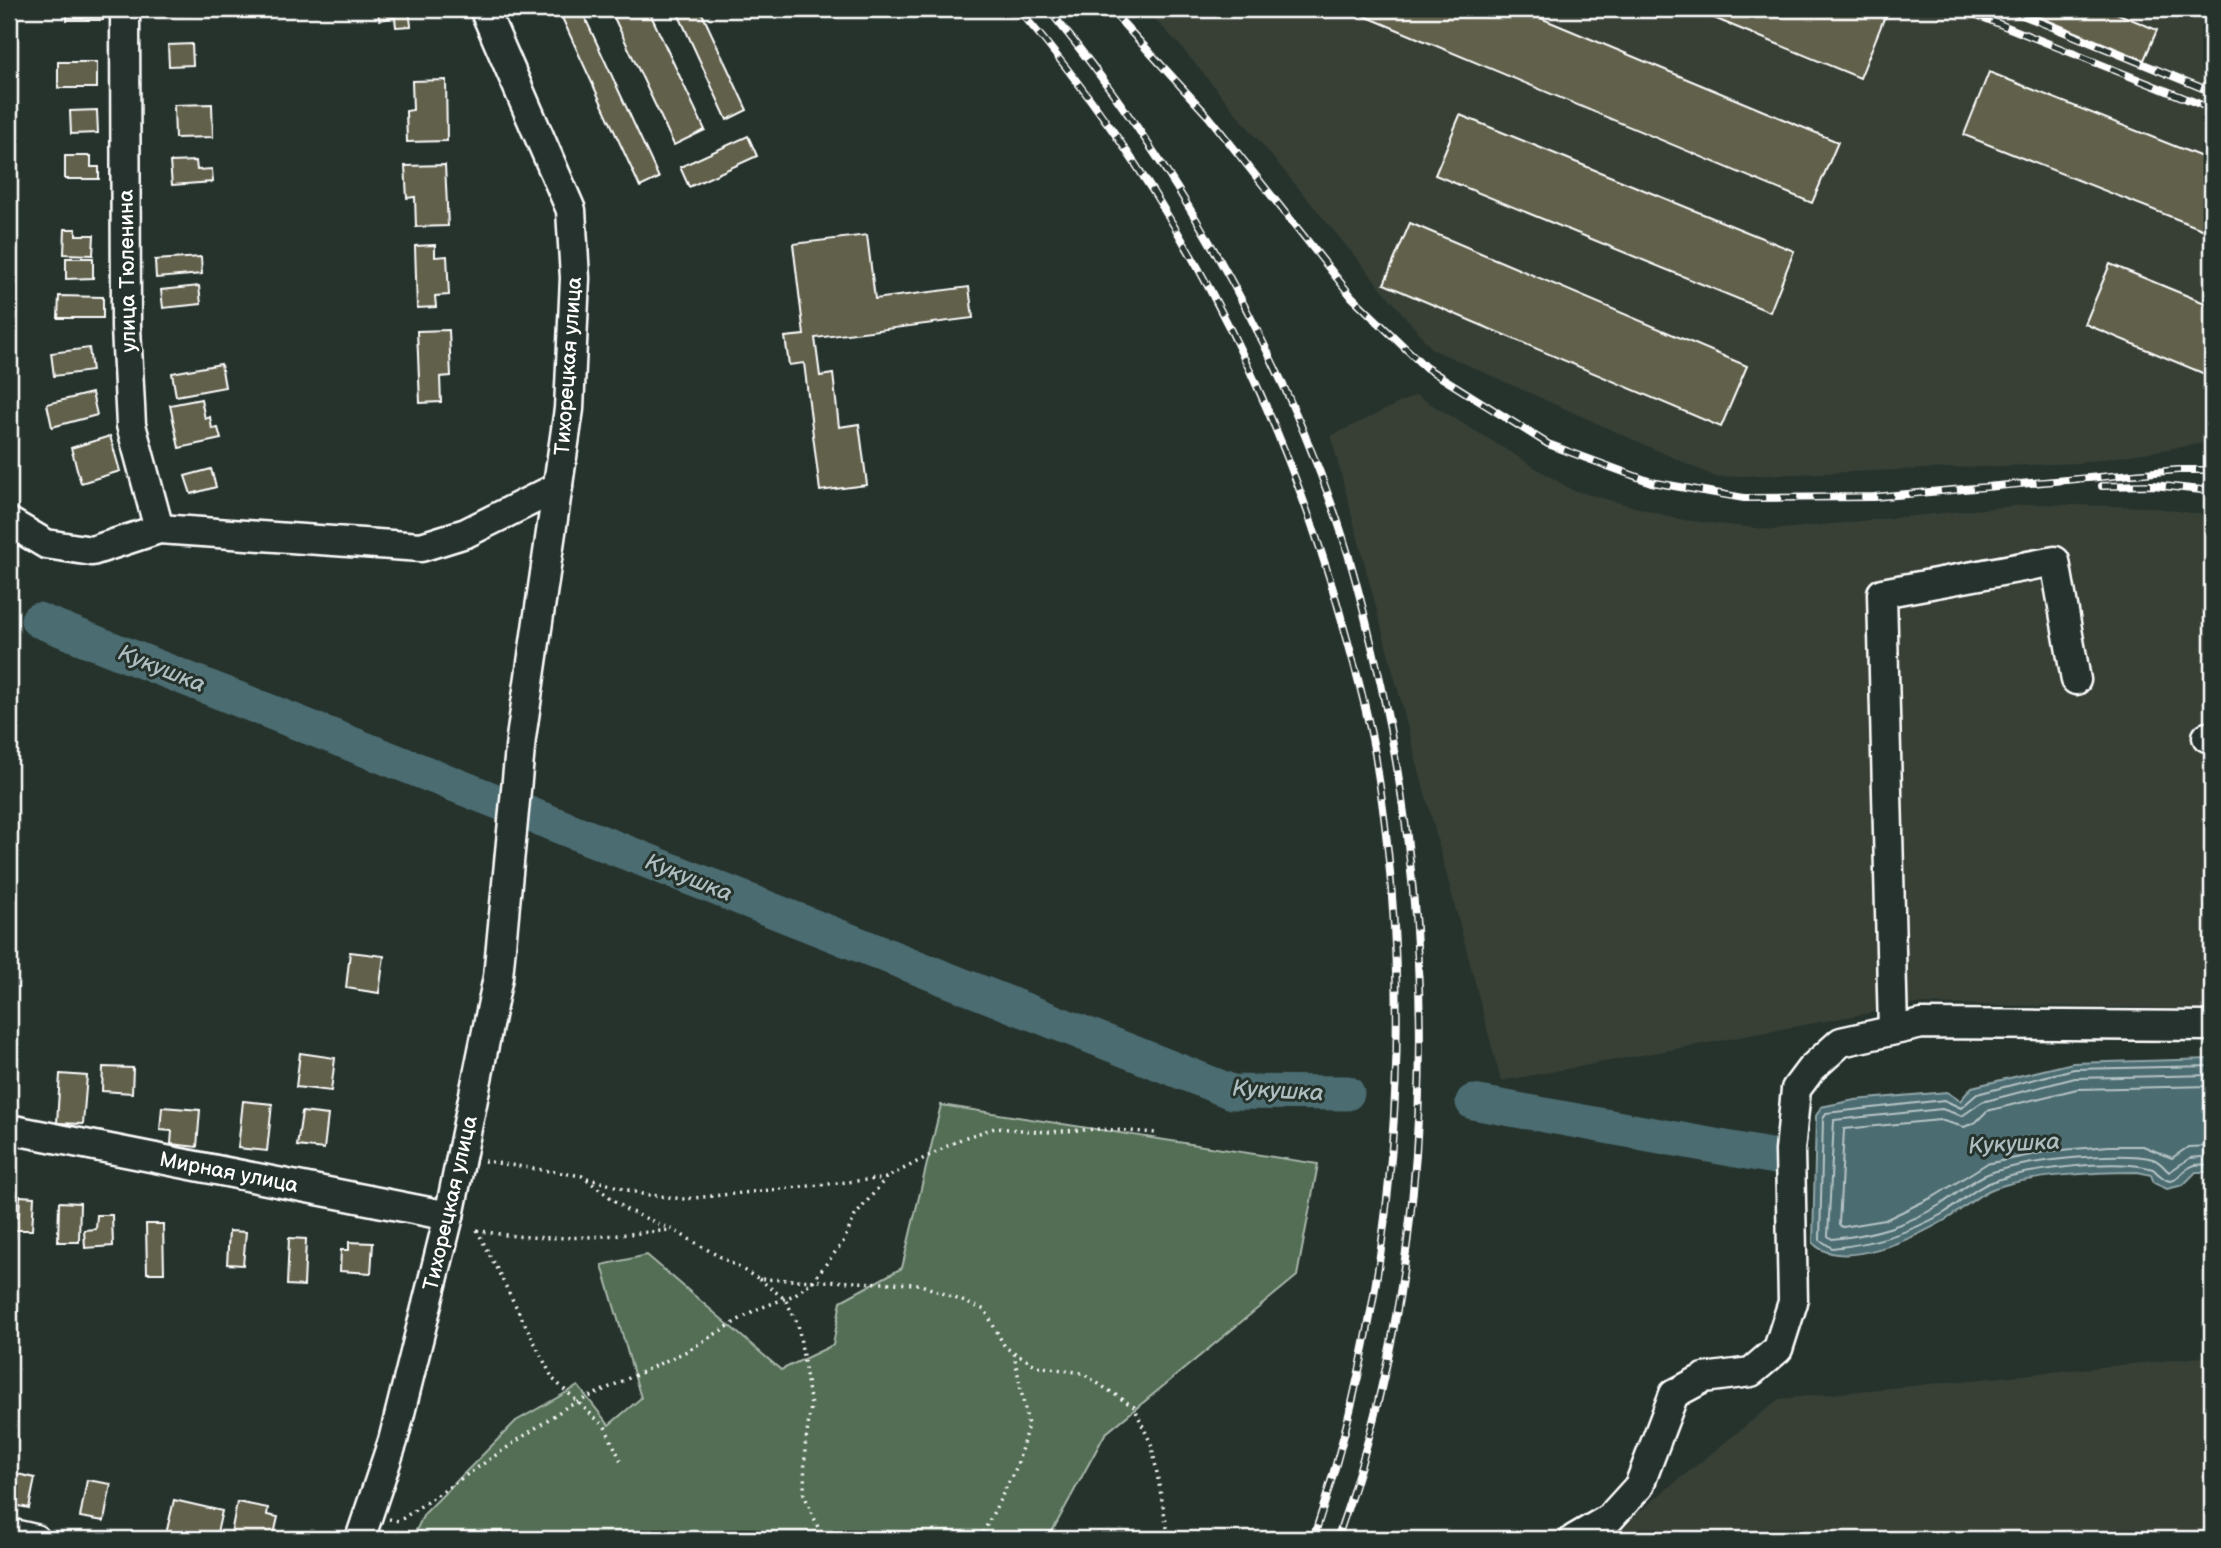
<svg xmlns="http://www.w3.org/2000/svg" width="2221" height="1548" viewBox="0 0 2221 1548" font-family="'Balsamiq Sans',sans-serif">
  <rect width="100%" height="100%" fill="#26332d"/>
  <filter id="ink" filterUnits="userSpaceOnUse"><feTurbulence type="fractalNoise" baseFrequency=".0143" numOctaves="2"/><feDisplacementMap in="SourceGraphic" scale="14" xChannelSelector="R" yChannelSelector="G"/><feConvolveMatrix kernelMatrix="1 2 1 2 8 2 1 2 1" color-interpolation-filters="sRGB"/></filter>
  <g filter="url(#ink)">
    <g fill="#384036">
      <polygon points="1145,9 2212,9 2212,442 2079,463 1716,477 1432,349 1178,43"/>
      <polygon points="1416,395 1572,490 1683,520 1772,530 2034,504 2149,507 2212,516 2212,1009 1917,1004 1501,1081 1331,436"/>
      <polygon points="2212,1356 2212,1539 1605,1539 1779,1399"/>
    </g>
    <polygon fill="#526e55" stroke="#a8b6aa" stroke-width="2" points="941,1105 1318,1164 1297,1276 1105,1434 1048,1539 412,1539 424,1514 516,1421 578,1386 609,1425 641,1398 602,1265 647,1255 781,1370 833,1345 841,1301 902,1268"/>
    <path fill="#4b6c71" stroke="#93a7aa" stroke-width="2" d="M2212,1059V1172H2196L2183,1185L2167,1189L2154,1183L2151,1175L2138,1172C2100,1172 2024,1175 1990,1190C1976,1196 1963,1209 1950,1217C1920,1236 1841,1273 1813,1243L1816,1116L1821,1107L1855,1100L1947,1092L1960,1101L1972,1087L2073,1063Z"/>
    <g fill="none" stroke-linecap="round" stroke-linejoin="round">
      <g stroke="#b7c4c6" stroke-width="2">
        <path d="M2212,1066L2074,1069L1977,1094L1961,1108L1944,1100L1826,1113L1823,1119L1820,1240L1832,1248C1873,1244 1908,1234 1944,1213C1959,1204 1973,1189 1989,1183C2024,1169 2117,1158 2153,1169C2179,1195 2172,1172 2195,1165C2200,1164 2207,1165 2212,1165"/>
        <path d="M2212,1075L2075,1078L1982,1102L1962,1116L1942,1109L1834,1120L1828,1236L1832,1239C1873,1235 1908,1225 1943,1203C1956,1194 1969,1183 1983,1176C2013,1161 2121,1150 2153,1159C2161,1162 2164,1168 2169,1172L2190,1158L2212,1156"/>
        <polyline points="2212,1086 2077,1089 1987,1111 1976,1122 1964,1127 1940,1120 1844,1129 1839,1225 1843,1227 1885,1220 1935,1196 1986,1164 2050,1151 2109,1146 2143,1146 2172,1158 2188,1147 2212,1146"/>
      </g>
      <g stroke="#4b6c71" stroke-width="35">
        <polyline points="38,620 1232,1092 1347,1093"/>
        <polyline points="1473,1102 1775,1157"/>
      </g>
    </g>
    <g fill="#61604b" stroke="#fff" stroke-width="2">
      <rect x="67" y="9" width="36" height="11"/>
      <polygon points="160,9 194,9 195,14 160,16"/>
      <polygon points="378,9 409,9 411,26 396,27 395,18 379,20"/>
      <polygon points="558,9 581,9 659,178 640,187"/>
      <polygon points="610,9 648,9 705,130 674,145"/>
      <polygon points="676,9 700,9 747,110 727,120"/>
      <polygon points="1348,9 1519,9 1838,142 1812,203"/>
      <polygon points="1692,9 1868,9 1885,16 1860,78"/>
      <polygon points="2020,9 2107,9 2157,30 2144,60"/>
      <polygon points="192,44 193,65 169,66 168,45"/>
      <rect x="58" y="62" width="39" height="26"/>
      <polygon points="1989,72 2212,161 2212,233 1964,135"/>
      <polygon points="446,80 447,141 407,142 406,111 413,110 412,81"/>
      <polygon points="212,104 213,137 175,138 174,105"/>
      <polygon points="97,110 98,133 71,134 70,111"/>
      <polygon points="1460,115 1794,251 1770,312 1435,175"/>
      <polygon points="748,136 757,156 689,187 680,167"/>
      <polygon points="65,156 91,156 91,167 99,167 99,179 65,179"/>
      <polygon points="196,161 197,170 212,169 213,182 172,185 170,162"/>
      <polygon points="445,165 448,226 416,227 415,197 407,198 405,166"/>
      <polygon points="1410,223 1747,366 1721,427 1384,284"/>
      <polygon points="65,229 76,229 76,235 94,235 93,255 64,254"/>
      <polygon points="867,235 875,299 969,287 973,318 815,338 820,376 833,374 839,427 859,424 867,485 820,491 804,363 789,365 785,337 804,335 793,244"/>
      <polygon points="435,245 435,257 447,256 449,295 435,296 436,307 417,308 415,246"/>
      <polygon points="201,257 202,274 156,278 155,260"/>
      <polygon points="66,258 93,258 93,278 66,279"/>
      <polygon points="2110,264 2212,306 2212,377 2085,324"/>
      <polygon points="199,286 201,304 163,308 161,290"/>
      <polygon points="59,296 103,297 103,318 58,318"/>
      <polygon points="449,330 451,376 440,377 441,402 420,403 417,331"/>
      <polygon points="89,348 92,371 54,376 51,353"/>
      <polygon points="221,364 225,387 176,396 172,373"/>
      <polygon points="92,393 97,415 52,427 47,404"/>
      <polygon points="201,399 205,419 210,417 212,429 218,428 221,439 179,448 170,405"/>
      <polygon points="110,436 120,471 81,483 71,448"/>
      <polygon points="211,469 216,487 191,494 185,476"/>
      <polygon points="350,952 384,956 379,993 346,988"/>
      <polygon points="300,1053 335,1058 331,1091 296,1087"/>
      <polygon points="103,1067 133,1068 132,1093 102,1091"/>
      <polygon points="60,1074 87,1076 83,1124 57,1123"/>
      <polygon points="243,1101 272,1104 267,1151 238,1148"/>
      <polygon points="162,1107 200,1110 197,1147 171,1144 172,1131 160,1130"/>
      <polygon points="302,1112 328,1115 324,1149 297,1146"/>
      <polygon points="20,1196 34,1197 32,1230 15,1230 15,1239 9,1239 9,1217 19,1217"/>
      <polygon points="59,1202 80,1203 79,1242 58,1242"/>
      <polygon points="97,1215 112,1215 113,1246 85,1248 84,1230 96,1229"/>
      <polygon points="146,1224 163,1224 164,1273 147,1273"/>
      <polygon points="229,1231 246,1232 243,1265 227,1264"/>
      <polygon points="289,1238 306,1239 304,1286 287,1285"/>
      <polygon points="349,1242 373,1243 371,1273 340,1271 341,1250 349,1250"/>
      <polygon points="9,1472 35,1478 29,1508 9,1504"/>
      <polygon points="87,1480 111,1484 104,1521 80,1517"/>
      <polygon points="174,1500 222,1511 216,1537 193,1532 191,1539 166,1534"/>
      <polygon points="237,1502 268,1508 267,1515 278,1517 273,1539 230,1539"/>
    </g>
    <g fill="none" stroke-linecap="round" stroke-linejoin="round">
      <defs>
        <g id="minor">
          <polyline points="125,9 126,328 131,425 159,529"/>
          <polyline points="9,522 46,544 92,551 159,529 421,547 466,533 558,487"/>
          <polyline points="2207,737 2212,736"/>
          <polyline points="1893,1030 1882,593 2055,561 2076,680"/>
          <polyline points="9,1129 449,1216"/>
          <polyline points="9,1533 35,1539"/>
          <polyline points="360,1539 393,1441 449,1216 498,977 521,738 569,409 575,278 571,210 484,9"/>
          <polyline points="1574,1539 1610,1518 1639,1486 1674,1394 1704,1378 1751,1372 1778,1349 1793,1302 1790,1151 1796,1089 1811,1069 1841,1042 1922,1024 2212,1026"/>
        </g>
      </defs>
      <use href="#minor" stroke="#fff" stroke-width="33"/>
      <g stroke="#fff" stroke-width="3.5" stroke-dasharray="2 5" stroke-linecap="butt">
        <polyline points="484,1161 582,1176 627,1210 673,1230 759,1279 919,1284 985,1310 1005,1347 1037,1366 1082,1373 1134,1407 1152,1446 1169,1539"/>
        <polyline points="587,1178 642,1194 684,1199 886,1178 963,1138 995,1128 1046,1132 1100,1129 1158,1133"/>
        <polyline points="477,1230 553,1379 605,1427 621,1461"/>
        <path d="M477,1230C541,1244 607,1236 671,1230"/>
        <polyline points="759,1279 785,1299 798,1324 811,1406 805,1447 804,1494 823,1539"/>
        <polyline points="389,1519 399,1521 565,1408 689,1350 755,1310 794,1295 813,1281 843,1242 855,1216 886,1178"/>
        <polyline points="980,1539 1017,1466 1028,1425 1014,1354"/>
      </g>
      <use href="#minor" stroke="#26332d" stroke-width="28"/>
      <defs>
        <g id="rail">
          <path d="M1018,9C1167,181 1273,385 1337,603C1351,653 1366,704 1375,754C1418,1016 1397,1288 1313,1539"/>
          <path d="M1048,9C1172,160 1272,333 1337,519C1355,572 1368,629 1381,684C1442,965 1434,1267 1337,1539"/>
          <polyline points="1110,9 1209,117 1352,297 1425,367 1548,444 1651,482 1744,498 1874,497 2178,470 2212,470"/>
          <polyline points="1962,9 2212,109"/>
          <polyline points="2008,9 2212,92"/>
          <polyline points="2102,486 2153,485 2212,491"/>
        </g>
      </defs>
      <use href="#rail" stroke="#fff" stroke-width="8"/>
      <use href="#rail" stroke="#26332d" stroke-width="5" stroke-dasharray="16" stroke-linecap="butt"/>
    </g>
  </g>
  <g text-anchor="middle" stroke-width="6" stroke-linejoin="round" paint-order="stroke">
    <g font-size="21" fill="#fff" stroke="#26332d">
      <text transform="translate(127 271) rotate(-91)" y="7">улица Тюленина</text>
      <text transform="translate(568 366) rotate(-86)" y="7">Тихорецкая улица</text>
      <text transform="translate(229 1172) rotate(11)" y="7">Мирная улица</text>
      <text transform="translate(450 1203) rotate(-77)" y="7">Тихорецкая улица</text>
    </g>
    <g font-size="23" font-style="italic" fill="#aebdbf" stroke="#26332d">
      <text transform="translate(162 668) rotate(22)" y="8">Кукушка</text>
      <text transform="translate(689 877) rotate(22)" y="8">Кукушка</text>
      <text transform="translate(1278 1090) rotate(3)" y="8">Кукушка</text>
      <text transform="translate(2014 1143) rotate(-3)" y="8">Кукушка</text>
    </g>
  </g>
  <rect width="2221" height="1548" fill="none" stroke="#26332d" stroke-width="35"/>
  <rect x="18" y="18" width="2186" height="1513" fill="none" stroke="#fff" stroke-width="2.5" filter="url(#ink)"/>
</svg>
